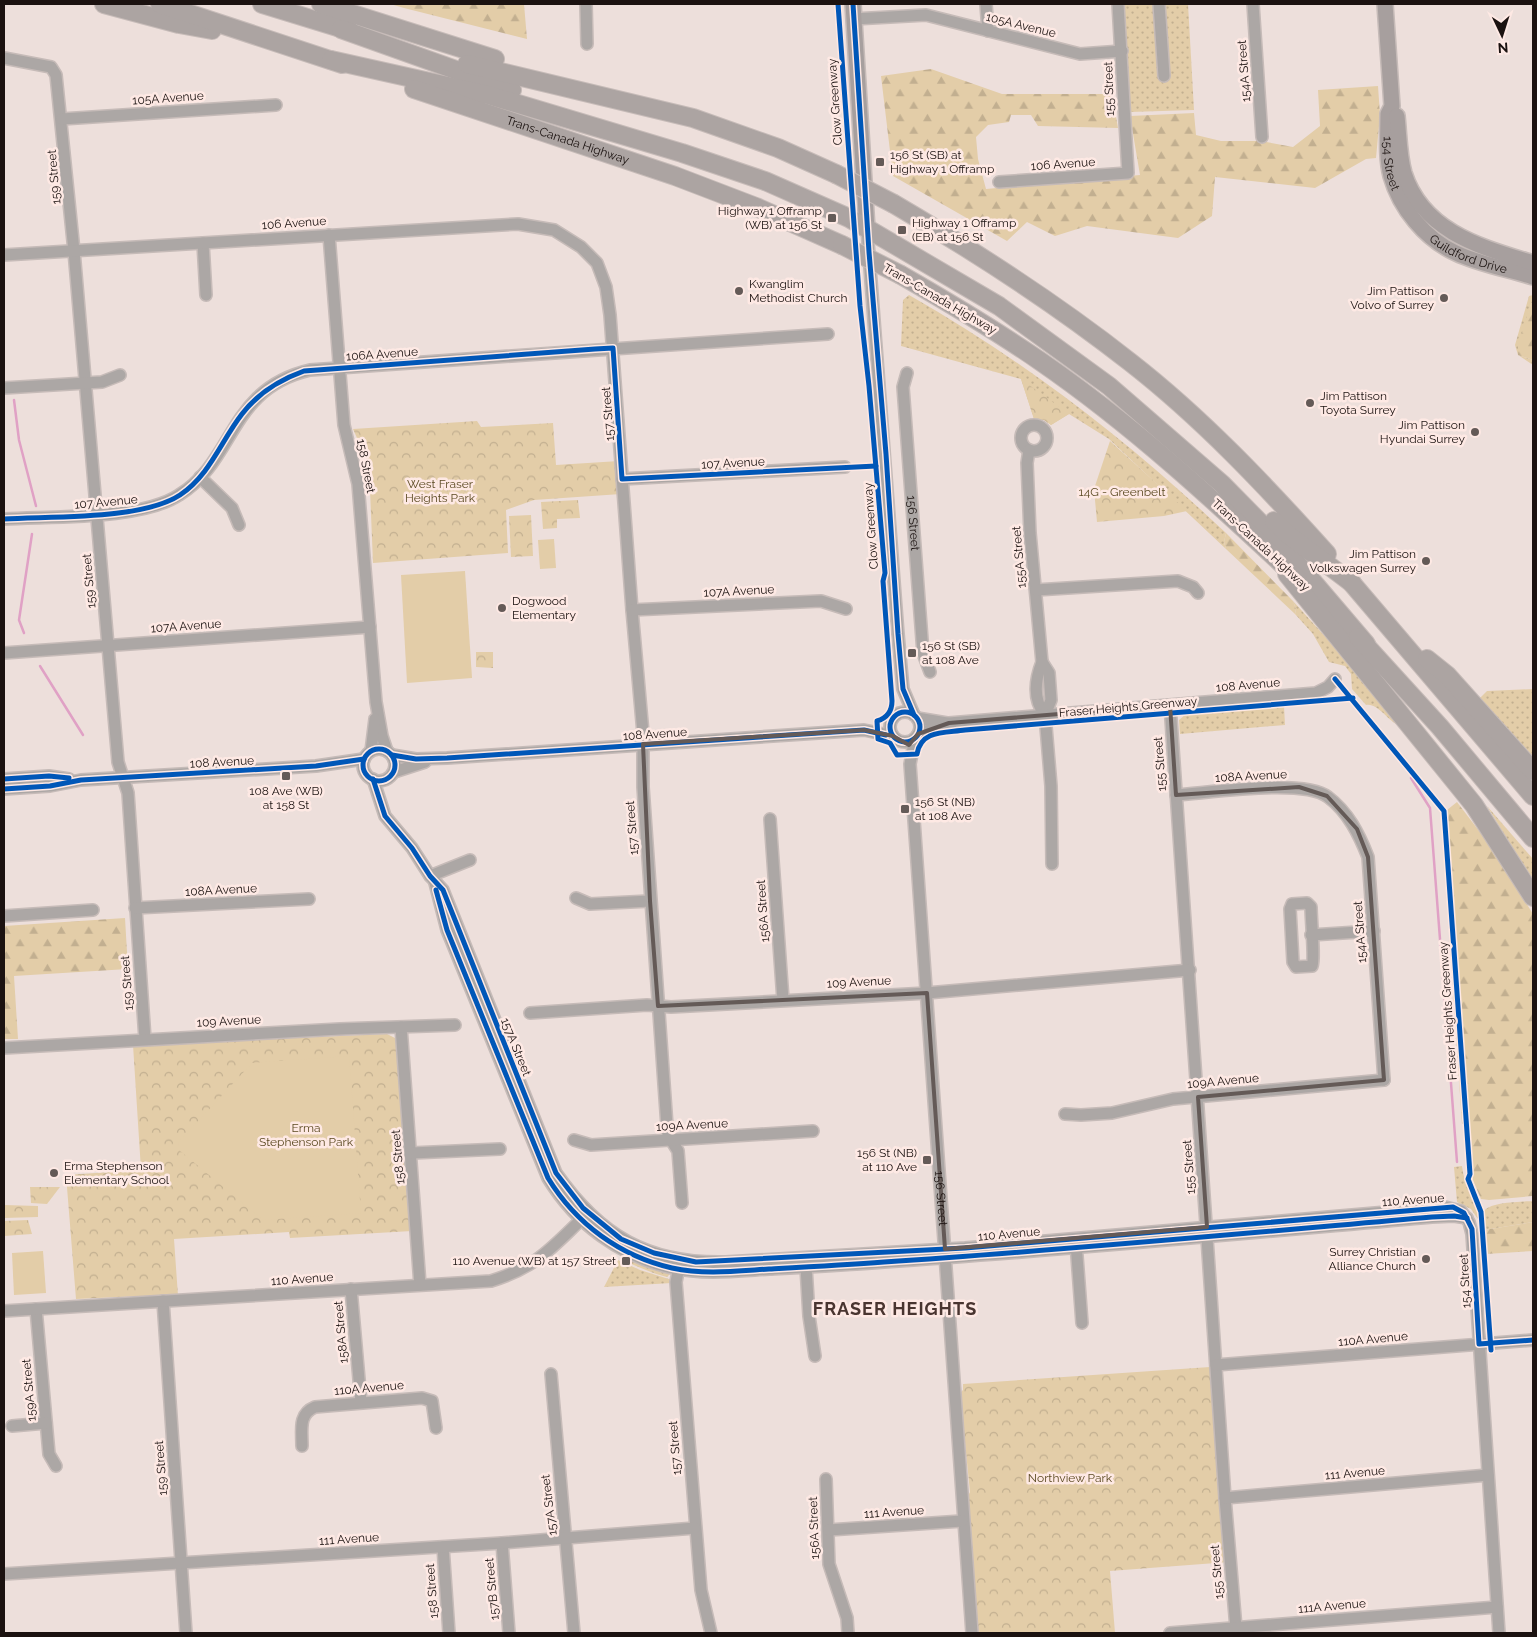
<svg xmlns="http://www.w3.org/2000/svg" width="1537" height="1637" viewBox="0 0 1537 1637" font-family="Raleway,sans-serif">
  <defs>
    <pattern id="grass-dots" width="8" height="8" patternUnits="userSpaceOnUse" patternTransform="scale(1.25)"><rect width="8" height="8" fill="#e3cda8"/><path d="M2 2h.1M6 6h.1" fill="none" stroke="#c2af90" stroke-width="1.8" stroke-linecap="round"/></pattern>
    <pattern id="forest-firs" width="22" height="20" patternUnits="userSpaceOnUse" patternTransform="scale(1.25)"><rect width="22" height="20" fill="#e3cda8"/><path d="M5 1l3.5 6h-7zM16 11l3.5 6h-7z" fill="#c2af90"/></pattern>
    <pattern id="park-crowns" width="20" height="18" patternUnits="userSpaceOnUse" patternTransform="scale(1.25)"><rect width="20" height="18" fill="#e3cda8"/><path d="M2 6a3 3 0 1 1 6 0M12 15a3 3 0 1 1 6 0" fill="none" stroke="#c2af90"/></pattern>
  </defs>
  <rect width="100%" height="100%" fill="#eddfdb"/>
  <g fill="url(#grass-dots)">
    <polygon points="1124,4 1188,4 1194,110 1130,112"/>
    <path d="M909,295C1028,363 1126,439 1226,533L1224,542L1226,549L1109,439L1069,414L1051,425L1044,420L1034,419L1021,379L901,346L903,300Z"/>
    <polygon points="1533,295 1533,303 1531,304 1518,355 1533,360 1533,365 1518,355 1515,345 1529,296"/>
    <path d="M1293,601L1358,673L1398,725C1387,720 1378,703 1366,705L1352,689L1351,674L1345,666L1329,662L1313,634L1295,614L1296,609Z"/>
    <polygon points="1533,689 1533,759 1479,699 1487,691"/>
    <polygon points="1284,706 1285,725 1180,734 1179,720 1186,714"/>
    <polygon points="1487,806 1533,859 1533,881"/>
    <polygon points="1444,859 1446,860 1454,990 1453,989"/>
    <polygon points="1453,994 1455,994 1463,1124 1462,1124"/>
    <path d="M1462,1166C1464,1187 1477,1202 1480,1222L1471,1209L1457,1202L1454,1167Z"/>
    <path d="M1533,1201V1222L1484,1230C1484,1225 1482,1218 1483,1213C1487,1201 1522,1202 1533,1201Z"/>
    <polygon points="618,1260 640,1270 672,1280 672,1283 604,1287"/>
    <path d="M630,1261L643,1264L670,1274L667,1277C654,1274 641,1268 629,1263Z"/>
  </g>
  <g fill="url(#forest-firs)">
    <polygon points="390,4 524,4 527,39 404,8"/>
    <polygon points="931,69 1002,94 1112,94 1118,128 1038,126 1031,115 1011,115 1009,122 988,125 976,137 978,159 986,189 1140,175 1130,116 1194,113 1196,135 1221,141 1261,141 1293,147 1320,126 1318,90 1378,86 1380,115 1376,158 1366,159 1315,188 1215,177 1212,216 1178,238 1087,226 1055,236 1027,222 1007,241 893,176 881,76"/>
    <polygon points="1533,303 1533,360 1518,355 1518,344 1531,304"/>
    <polygon points="1226,533 1293,601 1296,609 1295,614 1226,549 1224,542"/>
    <polygon points="1457,802 1492,848 1533,914 1533,1196 1489,1200 1481,1199 1473,1180 1447,810"/>
    <polygon points="125,918 128,969 14,976 18,1039 4,1039 4,926"/>
    <polygon points="1533,1222 1533,1251 1486,1254 1484,1230"/>
  </g>
  <g fill="url(#park-crowns)">
    <polygon points="1021,379 1069,414 1051,425 1044,420 1034,419"/>
    <polygon points="477,421 481,427 553,423 556,465 619,461 621,494 534,500 506,510 508,553 373,563 369,465 353,429"/>
    <polygon points="1110,441 1187,511 1164,516 1097,522 1094,489"/>
    <polygon points="578,500 580,518 557,519 557,528 543,529 541,502"/>
    <polygon points="531,515 533,556 511,557 509,516"/>
    <polygon points="476,652 493,652 493,668 476,667"/>
    <polygon points="387,1034 397,1039 412,1231 290,1238 289,1232 174,1239 178,1296 144,1298 140,1296 76,1299 66,1175 141,1170 133,1045"/>
    <polygon points="30,1187 60,1187 47,1204 31,1203"/>
    <polygon points="4,1205 38,1206 38,1217 4,1218"/>
    <polygon points="28,1220 32,1234 4,1236 4,1221"/>
    <polygon points="1210,1367 1229,1562 1110,1571 1115,1633 977,1633 967,1498 970,1492 960,1393 963,1390 963,1384"/>
  </g>
  <g fill="#e3cda8">
    <polygon points="554,539 556,568 540,569 538,540"/>
    <polygon points="465,571 472,678 407,683 401,575"/>
    <polygon points="349,1056 361,1213 263,1220 179,1150 178,1143 252,1063"/>
    <polygon points="43,1251 46,1293 14,1295 12,1253"/>
  </g>
  <g fill="none" stroke-linecap="round" stroke-linejoin="round">
    <g stroke="#e0a1c5" stroke-width="2.5">
      <polyline points="14,400 19,440 36,506"/>
      <polyline points="24,633 19,620 32,534"/>
      <polyline points="40,666 83,735"/>
      <polyline points="1411,778 1430,808 1457,1162"/>
    </g>
    <defs>
      <g id="minor">
        <polyline points="586,4 587,44"/>
        <polyline points="986,4 988,31"/>
        <polyline points="1159,4 1164,76"/>
        <polyline points="1253,4 1262,137"/>
        <polyline points="854,19 926,15 1080,54 1122,51"/>
        <polyline points="4,58 51,67 56,75 74,251 118,762 128,793 145,1039"/>
        <polyline points="62,119 276,105"/>
        <polyline points="999,182 1128,173 1118,4"/>
        <polyline points="867,229 898,634 903,689 914,715"/>
        <polyline points="329,235 344,425 358,484 376,702 382,736 387,751"/>
        <polyline points="203,243 206,295"/>
        <polyline points="4,255 518,224 554,230 581,247 597,263 606,287 610,315 632,610 643,733 643,787 667,1126 668,1135 678,1151 682,1203"/>
        <path id="s1" d="M907,373L903,387L923,653L930,672"/>
        <polyline points="4,388 102,382 120,375"/>
        <circle cx="1034" cy="438" r="13"/>
        <path d="M1029,450L1027,463L1030,533L1042,662C1035,680 1033,700 1045,715"/>
        <polyline points="200,477 232,508 239,525"/>
        <polyline points="622,479 845,467"/>
        <path d="M4,519C51,516 141,520 179,495C236,460 228,389 310,370L828,334"/>
        <polyline points="1036,590 1178,581 1193,587 1198,593"/>
        <polyline points="632,610 821,601 846,609"/>
        <polyline points="4,653 370,627"/>
        <polyline points="1042,662 1049,673 1051,700 1045,715 1051,786 1052,864"/>
        <polyline points="1170,705 1225,1498 1236,1628"/>
        <circle cx="905" cy="727" r="15"/>
        <polyline points="917,718 947,723"/>
        <polyline points="918,734 949,723 1316,693 1328,687 1335,679"/>
        <path id="s2" d="M915,738L910,764L972,1633"/>
        <circle cx="379" cy="765" r="16"/>
        <polyline points="371,751 375,719"/>
        <polyline points="392,755 416,759 447,758 864,730 893,736"/>
        <polyline points="394,772 425,762"/>
        <polyline points="4,779 49,776 69,779"/>
        <path d="M373,779L385,816L412,848L430,876L443,890L556,1173C600,1236 648,1264 726,1262L965,1248L1445,1207L1461,1211L1469,1222L1472,1234L1499,1633"/>
        <polyline points="4,789 50,786 81,780 316,766 364,759"/>
        <path d="M1176,795C1208,793 1304,778 1328,797C1348,812 1359,834 1368,857L1384,1080"/>
        <polyline points="770,819 783,1000"/>
        <polyline points="430,876 470,860"/>
        <path d="M435,883L447,930L548,1178C576,1224 620,1256 672,1268C704,1275 737,1271 769,1269C807,1267 846,1265 884,1262C1067,1250 1249,1233 1432,1217L1454,1216L1467,1218"/>
        <polyline points="576,898 590,904 650,901"/>
        <path d="M1307,903L1311,907C1311,919 1315,960 1312,966L1296,967L1293,962L1290,909L1292,904Z"/>
        <polyline points="135,908 309,899"/>
        <polyline points="4,916 93,910"/>
        <polyline points="1311,935 1374,931"/>
        <polyline points="530,1013 647,1005 671,1007 927,993 1190,970"/>
        <polyline points="401,1027 420,1285"/>
        <polyline points="4,1048 340,1029 455,1025"/>
        <polyline points="1065,1114 1081,1115 1112,1113 1173,1099 1384,1080"/>
        <polyline points="574,1140 591,1145 813,1131"/>
        <polyline points="412,1153 500,1149"/>
        <polyline points="1076,1243 1082,1323"/>
        <polyline points="680,1262 676,1282 701,1590 711,1633"/>
        <polyline points="806,1267 809,1316 815,1356"/>
        <polyline points="351,1289 361,1402"/>
        <polyline points="163,1301 186,1633"/>
        <polyline points="36,1309 49,1454 56,1466"/>
        <path d="M4,1311L491,1281C539,1266 552,1247 587,1214"/>
        <polyline points="1216,1365 1533,1340"/>
        <polyline points="551,1374 574,1633"/>
        <polyline points="12,1426 46,1423"/>
        <path d="M302,1446C302,1430 298,1414 315,1407L422,1398L432,1401L436,1428"/>
        <polyline points="826,1479 829,1564 847,1618 848,1633"/>
        <polyline points="1225,1498 1488,1475"/>
        <polyline points="829,1530 962,1521"/>
        <polyline points="502,1543 509,1633"/>
        <polyline points="443,1547 449,1633"/>
        <polyline points="4,1574 502,1543 695,1528"/>
        <polyline points="1170,1633 1497,1607"/>
      </g>
      <g id="major">
        <polyline points="853,4 867,229"/>
        <path id="s3" d="M1385,4L1392,106L1388,114C1388,134 1386,157 1391,176C1400,208 1425,239 1456,253C1479,264 1508,269 1533,277"/>
        <path d="M1397,116C1399,135 1399,155 1404,173C1423,232 1481,247 1533,263"/>
      </g>
      <g id="highway">
        <polyline points="104,4 179,24 212,30"/>
        <polyline points="160,4 342,64"/>
        <polyline points="262,4 350,31"/>
        <polyline points="321,4 495,59"/>
        <polyline points="341,29 512,90"/>
        <polyline points="331,60 488,95 682,153 765,181 849,218 999,306 1109,386 1222,484 1279,542 1366,644"/>
        <polyline points="467,64 693,118 778,148 836,174"/>
        <path id="s4" d="M414,89L675,176L756,207L842,245"/>
        <path d="M894,204C976,252 1055,303 1130,362C1202,418 1266,486 1327,554"/>
        <path d="M901,275C948,302 995,330 1040,361C1133,425 1216,502 1298,579"/>
        <polyline points="1274,521 1287,534 1352,583"/>
        <polyline points="1287,574 1474,805 1533,897"/>
        <polyline points="1344,574 1533,796"/>
        <polyline points="1358,637 1440,727 1533,838"/>
        <polyline points="1427,659 1447,675 1533,771"/>
      </g>
    </defs>
    <use href="#minor" stroke="#c6bbb8" stroke-width="14"/>
    <use href="#major" stroke="#c6bbb8" stroke-width="18"/>
    <use href="#highway" stroke="#c6bbb8" stroke-width="20"/>
    <use href="#minor" stroke="#aca7a5" stroke-width="11"/>
    <use href="#major" stroke="#a79f9e" stroke-width="15"/>
    <use href="#highway" stroke="#aca4a2" stroke-width="18"/>
    <defs>
      <g id="highway-bridge">
        <polyline points="836,174 894,204"/>
        <polyline points="842,245 901,275"/>
      </g>
    </defs>
    <use href="#highway-bridge" stroke="#c6bbb8" stroke-width="20" stroke-linecap="butt"/>
    <use href="#highway-bridge" stroke="#aca4a2" stroke-width="18"/>
    <defs>
      <g id="cycleway">
        <path d="M838,4L860,306L869,386L885,573L883,581L892,701C892,712 887,718 877,721L878,739L890,743L897,755L917,754C921,730 944,733 965,730L1353,698"/>
        <polyline points="853,4 869,252 886,454 898,634 903,689 914,715"/>
        <path d="M4,519C51,516 142,520 180,495C210,475 221,441 242,414C258,393 279,380 304,371L595,349L613,348L622,479L876,466"/>
        <polyline points="1335,679 1444,811 1470,1174 1468,1179 1481,1212 1491,1350"/>
        <circle cx="905" cy="727" r="15"/>
        <circle cx="379" cy="765" r="16"/>
        <polyline points="392,755 416,759 447,758 864,730 886,735"/>
        <polyline points="4,779 49,776 69,778"/>
        <polyline points="373,779 385,816 412,848 430,876 443,890 556,1173 583,1208 621,1239 654,1253 696,1262 965,1248 1453,1207 1464,1213 1472,1229 1479,1344 1533,1340"/>
        <polyline points="4,789 50,786 81,780 316,766 364,759"/>
        <path d="M436,890L447,930L548,1178C576,1224 620,1256 672,1268C704,1275 737,1271 769,1269C807,1267 846,1265 884,1262C1067,1250 1249,1233 1432,1217L1454,1216L1467,1218"/>
      </g>
    </defs>
    <use href="#cycleway" stroke="#fee9e4" stroke-width="8"/>
    <use href="#cycleway" stroke="#0057b8" stroke-width="5"/>
  </g>
  <path fill="none" stroke="#645a57" stroke-width="4" stroke-linejoin="round" d="M1170,705L1176,795L1299,787L1327,796L1357,829L1368,857L1384,1080L1198,1097L1207,1227L945,1249L927,993L658,1006L650,901L643,744L864,730L893,736L909,745L918,734L949,723Z"/>
  <g fill="#645a57" stroke="#fee9e4" stroke-width="2">
    <rect x="875" y="157" width="10" height="10" rx="2.5"/>
    <rect x="827" y="213" width="10" height="10" rx="2.5"/>
    <rect x="897" y="225" width="10" height="10" rx="2.5"/>
    <circle cx="739" cy="291" r="5"/>
    <circle cx="1444" cy="298" r="5"/>
    <circle cx="1310" cy="403" r="5"/>
    <circle cx="1475" cy="432" r="5"/>
    <circle cx="1426" cy="561" r="5"/>
    <circle cx="502" cy="608" r="5"/>
    <rect x="907" y="648" width="10" height="10" rx="2.5"/>
    <rect x="281" y="771" width="10" height="10" rx="2.5"/>
    <rect x="900" y="804" width="10" height="10" rx="2.5"/>
    <rect x="922" y="1155" width="10" height="10" rx="2.5"/>
    <circle cx="54" cy="1173" r="5"/>
    <circle cx="1426" cy="1259" r="5"/>
    <rect x="621" y="1256" width="10" height="10" rx="2.5"/>
  </g>
  <g text-anchor="middle" stroke-width="5" stroke-linejoin="round" paint-order="stroke">
    <g font-size="12" fill="#1b1210" stroke="#fee9e4">
      <text transform="translate(1021 25) rotate(14)" y="4">105A Avenue</text>
      <text transform="translate(1244 71) rotate(-94)" y="4">154A Street</text>
      <text transform="translate(1109 89) rotate(-92)" y="4">155 Street</text>
      <text transform="translate(168 98) rotate(-4)" y="4">105A Avenue</text>
      <text transform="translate(835 102) rotate(-94)" y="4">Clow Greenway</text>
      <text dy="4" stroke="none"><textPath href="#s4" startOffset="162">Trans-Canada Highway</textPath></text>
      <text dy="4" stroke="none"><textPath href="#s3" startOffset="161">154 Street</textPath></text>
      <text transform="translate(1063 164) rotate(-4)" y="4">106 Avenue</text>
      <text transform="translate(54 177) rotate(-95)" y="4">159 Street</text>
      <text transform="translate(294 223) rotate(-4)" y="4">106 Avenue</text>
      <text dy="4" stroke="none"><textPath href="#s3" startOffset="289">Guildford Drive</textPath></text>
      <text transform="translate(940 299) rotate(30)" y="4">Trans-Canada Highway</text>
      <text transform="translate(382 354) rotate(-4)" y="4">106A Avenue</text>
      <text transform="translate(608 414) rotate(-94)" y="4">157 Street</text>
      <text transform="translate(733 463) rotate(-3)" y="4">107 Avenue</text>
      <text transform="translate(366 466) rotate(79)" y="4">158 Street</text>
      <text transform="translate(106 502) rotate(-5)" y="4">107 Avenue</text>
      <text dy="4" stroke="none"><textPath href="#s1" startOffset="151">156 Street</textPath></text>
      <text transform="translate(871 526) rotate(-94)" y="4">Clow Greenway</text>
      <text transform="translate(1261 545) rotate(43)" y="4">Trans-Canada Highway</text>
      <text transform="translate(1019 557) rotate(-95)" y="4">155A Street</text>
      <text transform="translate(89 581) rotate(-95)" y="4">159 Street</text>
      <text transform="translate(739 591) rotate(-3)" y="4">107A Avenue</text>
      <text transform="translate(186 626) rotate(-4)" y="4">107A Avenue</text>
      <text transform="translate(1248 685) rotate(-5)" y="4">108 Avenue</text>
      <text transform="translate(1128 707) rotate(-5)" y="4">Fraser Heights Greenway</text>
      <text transform="translate(655 734) rotate(-4)" y="4">108 Avenue</text>
      <text transform="translate(222 762) rotate(-3)" y="4">108 Avenue</text>
      <text transform="translate(1160 764) rotate(-94)" y="4">155 Street</text>
      <text transform="translate(1251 776) rotate(-3)" y="4">108A Avenue</text>
      <text transform="translate(632 828) rotate(-94)" y="4">157 Street</text>
      <text transform="translate(221 890) rotate(-3)" y="4">108A Avenue</text>
      <text transform="translate(763 911) rotate(-94)" y="4">156A Street</text>
      <text transform="translate(1360 932) rotate(-94)" y="4">154A Street</text>
      <text transform="translate(859 982) rotate(-3)" y="4">109 Avenue</text>
      <text transform="translate(127 983) rotate(-94)" y="4">159 Street</text>
      <text transform="translate(1448 1011) rotate(-94)" y="4">Fraser Heights Greenway</text>
      <text transform="translate(229 1021) rotate(-3)" y="4">109 Avenue</text>
      <text transform="translate(516 1047) rotate(68)" y="4">157A Street</text>
      <text transform="translate(1223 1081) rotate(-5)" y="4">109A Avenue</text>
      <text transform="translate(692 1125) rotate(-3)" y="4">109A Avenue</text>
      <text transform="translate(398 1157) rotate(-95)" y="4">158 Street</text>
      <text transform="translate(1189 1167) rotate(-94)" y="4">155 Street</text>
      <text dy="4" stroke="none"><textPath href="#s2" startOffset="462">156 Street</textPath></text>
      <text transform="translate(1413 1200) rotate(-4)" y="4">110 Avenue</text>
      <text transform="translate(1009 1234) rotate(-5)" y="4">110 Avenue</text>
      <text transform="translate(302 1279) rotate(-4)" y="4">110 Avenue</text>
      <text transform="translate(1465 1281) rotate(-93)" y="4">154 Street</text>
      <text transform="translate(341 1332) rotate(-95)" y="4">158A Street</text>
      <text transform="translate(1373 1339) rotate(-5)" y="4">110A Avenue</text>
      <text transform="translate(369 1388) rotate(-5)" y="4">110A Avenue</text>
      <text transform="translate(29 1390) rotate(-95)" y="4">159A Street</text>
      <text transform="translate(675 1448) rotate(-94)" y="4">157 Street</text>
      <text transform="translate(161 1468) rotate(-94)" y="4">159 Street</text>
      <text transform="translate(1355 1473) rotate(-5)" y="4">111 Avenue</text>
      <text transform="translate(549 1505) rotate(-97)" y="4">157A Street</text>
      <text transform="translate(894 1512) rotate(-4)" y="4">111 Avenue</text>
      <text transform="translate(814 1528) rotate(-92)" y="4">156A Street</text>
      <text transform="translate(349 1539) rotate(-4)" y="4">111 Avenue</text>
      <text transform="translate(1217 1572) rotate(-95)" y="4">155 Street</text>
      <text transform="translate(492 1589) rotate(-95)" y="4">157B Street</text>
      <text transform="translate(432 1591) rotate(-94)" y="4">158 Street</text>
      <text transform="translate(1332 1606) rotate(-5)" y="4">111A Avenue</text>
    </g>
    <g font-size="12" fill="#1b1210" stroke="#fee9e4" text-anchor="start">
      <text x="890" y="159">156 St (SB) at<tspan x="890" dy="14">Highway 1 Offramp</tspan></text>
      <text x="822" y="215" text-anchor="end">Highway 1 Offramp<tspan x="822" dy="14">(WB) at 156 St</tspan></text>
      <text x="912" y="227">Highway 1 Offramp<tspan x="912" dy="14">(EB) at 156 St</tspan></text>
      <text x="749" y="288">Kwanglim<tspan x="749" dy="14">Methodist Church</tspan></text>
      <text x="1434" y="295" text-anchor="end">Jim Pattison<tspan x="1434" dy="14">Volvo of Surrey</tspan></text>
      <text x="1320" y="400">Jim Pattison<tspan x="1320" dy="14">Toyota Surrey</tspan></text>
      <text x="1465" y="429" text-anchor="end">Jim Pattison<tspan x="1465" dy="14">Hyundai Surrey</tspan></text>
      <text x="1416" y="558" text-anchor="end">Jim Pattison<tspan x="1416" dy="14">Volkswagen Surrey</tspan></text>
      <text x="512" y="605">Dogwood<tspan x="512" dy="14">Elementary</tspan></text>
      <text x="922" y="650">156 St (SB)<tspan x="922" dy="14">at 108 Ave</tspan></text>
      <text x="286" y="795" text-anchor="middle">108 Ave (WB)<tspan x="286" dy="14">at 158 St</tspan></text>
      <text x="915" y="806">156 St (NB)<tspan x="915" dy="14">at 108 Ave</tspan></text>
      <text x="917" y="1157" text-anchor="end">156 St (NB)<tspan x="917" dy="14">at 110 Ave</tspan></text>
      <text x="64" y="1170">Erma Stephenson<tspan x="64" dy="14">Elementary School</tspan></text>
      <text x="1416" y="1256" text-anchor="end">Surrey Christian<tspan x="1416" dy="14">Alliance Church</tspan></text>
      <text x="616" y="1265" text-anchor="end">110 Avenue (WB) at 157 Street</text>
    </g>
    <g font-size="12" fill="#5b4a22" stroke="#fee9e4">
      <text x="440" y="488">West Fraser<tspan x="440" dy="14">Heights Park</tspan></text>
      <text x="1122" y="496">14G - Greenbelt</text>
      <text x="306" y="1132">Erma<tspan x="306" dy="14">Stephenson Park</tspan></text>
      <text x="1070" y="1482">Northview Park</text>
    </g>
    <g font-size="18" font-weight="bold" letter-spacing="1" fill="#493530" stroke="#fee9e4">
      <text x="895" y="1315">FRASER HEIGHTS</text>
    </g>
  </g>
  <rect width="1537" height="1637" fill="none" stroke="#1b1210" stroke-width="10"/>
  <g transform="translate(1502 35) rotate(176)" stroke="#fee9e4" stroke-width="4" paint-order="stroke">
  <path d="M0-4L9 19L0 12L-9 19Z" fill="#1b1210"/>
  <text y="-8" font-size="14" font-weight="bold" text-anchor="middle" fill="#1b1210">N</text>
  </g>
</svg>
